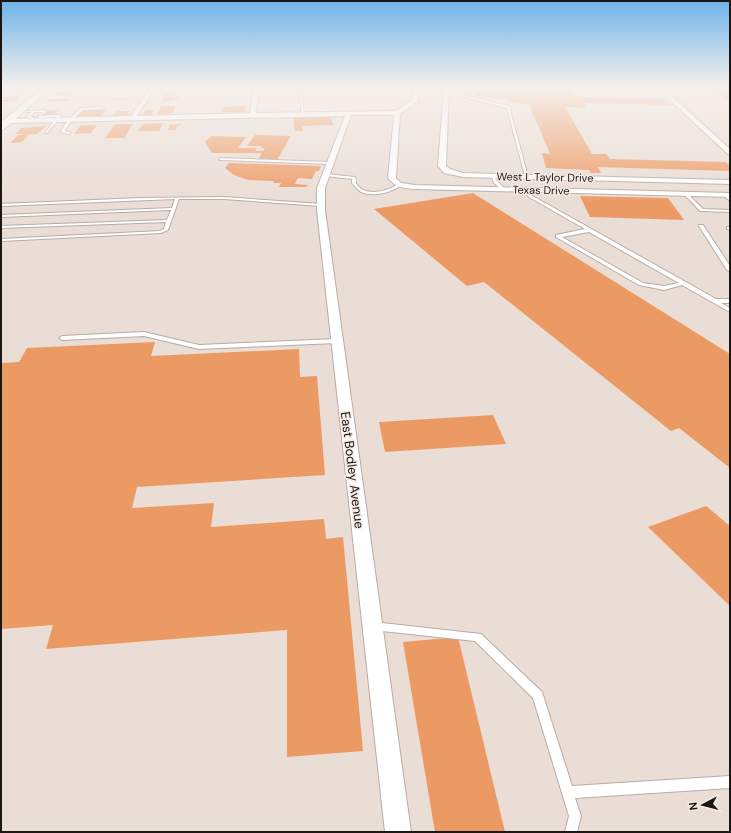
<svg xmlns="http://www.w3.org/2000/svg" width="731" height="833" viewBox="0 0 731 833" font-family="'DM Sans',sans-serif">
  <rect width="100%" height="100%" fill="#eaddd5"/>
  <g fill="#ec9a64">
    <polygon points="22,87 32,87 26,89 24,92 15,93"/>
    <polygon points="474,87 566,87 572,93 568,93 571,93 572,95 582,96 589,98 664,99 670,105 584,103 586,108 565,107 592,154 606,154 610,159 726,162 730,166 730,171 598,167 601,173 591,173 589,170 546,168 542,153 550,154 539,127 540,127 538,126 530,106 531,106 531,105 510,102 509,100 504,99 486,98 485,96 476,96 475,93 471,93 471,91 475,91"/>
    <polygon points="709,87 730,87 730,102"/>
    <polygon points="58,92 73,92 70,94 56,95"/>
    <polygon points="166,93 177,93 176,95 171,95 171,97 179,97 177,100 162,103"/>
    <polygon points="22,96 14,102 1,102 3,100 14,99 1,99 4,97"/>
    <polygon points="110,98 130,98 128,100 109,100"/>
    <polygon points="49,99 71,99 68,101 47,102"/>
    <polygon points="161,106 175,106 173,113 157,114"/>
    <polygon points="241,106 246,106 245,112 221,112 222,107"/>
    <polygon points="58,110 54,114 44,114 48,111"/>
    <polygon points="106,110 101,116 76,116 81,111"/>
    <polygon points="145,110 154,110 151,115 143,115"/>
    <polygon points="117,111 130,111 127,115 114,116"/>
    <polygon points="331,117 333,125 302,126 303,131 295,131 293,118"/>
    <polygon points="163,123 159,131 138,131 143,124"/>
    <polygon points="115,124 133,124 124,138 105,138"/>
    <polygon points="181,124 181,125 177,126 176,130 168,130 170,125"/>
    <polygon points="81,125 97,125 91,133 74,134"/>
    <polygon points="46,126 37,134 15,134 21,128"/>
    <polygon points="29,134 22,142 10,143 18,135"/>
    <polygon points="255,135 291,136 277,160 258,160 262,153 212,153 205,142 211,136 246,137 238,148 257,148 255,151 263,151 265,148 261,148 262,146 247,146"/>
    <polygon points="229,163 321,166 319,171 316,171 312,179 298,178 295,184 308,185 306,187 279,187 281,183 273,183 274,181 248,180 234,175 225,168"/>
    <polygon points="473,193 730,354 730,468 679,428 671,431 484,282 467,286 374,209"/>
    <polygon points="580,196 668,198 684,220 590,217"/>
    <polygon points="155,342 151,356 299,349 300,377 317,376 325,475 137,487 132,508 214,503 211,527 324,519 326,539 343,537 363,751 287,757 287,630 46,649 53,625 1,629 1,365 2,363 19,362 27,348"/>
    <polygon points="493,415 506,444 385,452 379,422"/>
    <polygon points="706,506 730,526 730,606 648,527"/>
    <polygon points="458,637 505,832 435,832 403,642"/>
  </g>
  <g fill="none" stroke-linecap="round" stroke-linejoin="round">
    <defs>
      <g id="lane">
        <polygon points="300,87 302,87 296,90 296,95 301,98 305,95 306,87 308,87 307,95 302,99 304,114 303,115 302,114 300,99 294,95 294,89"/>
        <polygon points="463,87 465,87 461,90 445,89 460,88"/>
        <polygon points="444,94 463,95 509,106 528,177 525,176 507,108 463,97 445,96"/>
        <polygon points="101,107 102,109 83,110 72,120 65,130 65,132 70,132 70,134 62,133 61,130 70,118 81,108"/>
        <polygon points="45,110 46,111 44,114 43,113 43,112 35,112 30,117 34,117 33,119 26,117 32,112 18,112"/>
        <polygon points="60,115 61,117 47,133 45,133 57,117 39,118 38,116"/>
        <polygon points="220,158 330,162 332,163 330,164 219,160"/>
        <path d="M326,174L355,177C356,179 356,181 356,183C364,198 388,191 398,184L401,185C391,193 374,197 361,192C358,190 355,186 352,183V179L325,176L324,175Z"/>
        <polygon points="491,174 493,174 497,181 505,189 505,191 503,191 494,183"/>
        <path d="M523,189H525L531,195L716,299H730V303H721L730,308V312L682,285L664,290L639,285L556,237V235L585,229L529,197L523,191ZM589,232L679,283L664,286L643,283L562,237Z"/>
        <polygon points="685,193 687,193 703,209 730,210 730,212 700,211 685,195"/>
        <polygon points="724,194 726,194 730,198 730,201 724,196"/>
        <polygon points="224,197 321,204 323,205 321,206 224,199 179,199 168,230 161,233 1,241 1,239 160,231 164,229 166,222 1,228 1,226 167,220 171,210 1,217 1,215 172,208 175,199 1,206 1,204 140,198"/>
        <polygon points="699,225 703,225 730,266 730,272 727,270 699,226"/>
        <polygon points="727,227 730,227 730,230 727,229"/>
        <polygon points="144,332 199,345 337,339 340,341 337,343 199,349 144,336 62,340 59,338 62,336"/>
        <polygon points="373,622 481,634 542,692 572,786 730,776 730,788 575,798 581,816 577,832 565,832 569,816 533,698 475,641 373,630 370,629 368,626 370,623"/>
      </g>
      <g id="street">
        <path d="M151,87H156L137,116L250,113L254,87H259L256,113L396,111L412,100L413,87H418V101L400,114L396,178L401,183L415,185L730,193V197L415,189C403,188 396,188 388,178L394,115H351L325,188V210L411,832H385L317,210V188L345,116L8,123L5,121L8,119L131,116Z"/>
        <polygon points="444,87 449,87 446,166 450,169 463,173 730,180 730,184 463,177 444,173 438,166"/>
        <polygon points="650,87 664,89 730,149 730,155 728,154 660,91"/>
      </g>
      <polygon id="secondary" points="44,87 52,87 4,129 1,130 1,122"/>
    </defs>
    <use href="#lane" stroke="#b8aca5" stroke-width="2"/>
    <use href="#street" stroke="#b8aca5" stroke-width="2"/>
    <use href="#secondary" stroke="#b8aca5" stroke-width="2"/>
    <use href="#lane" fill="#fff" fill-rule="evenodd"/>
    <use href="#street" fill="#fff" fill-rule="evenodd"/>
    <use href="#secondary" fill="#fff" fill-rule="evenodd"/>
  </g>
  <linearGradient id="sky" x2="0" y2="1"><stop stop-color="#6db3e9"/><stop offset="0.43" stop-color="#f6f0ec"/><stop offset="1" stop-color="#f6f0ec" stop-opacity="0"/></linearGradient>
  <rect width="731" height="203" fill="url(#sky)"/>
  <g text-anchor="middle" stroke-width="3" stroke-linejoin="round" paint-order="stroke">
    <g font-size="11" fill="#1a1613" stroke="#f7eae3">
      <text transform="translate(545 177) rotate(1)" y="4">West L Taylor Drive</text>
      <text transform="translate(541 190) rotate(1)" y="4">Texas Drive</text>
    </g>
    <g font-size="13" fill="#1a1613" stroke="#f7eae3">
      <text transform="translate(353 470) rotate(83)" y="5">East Bodley Avenue</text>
    </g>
  </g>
  <rect width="731" height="833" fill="none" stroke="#1a1613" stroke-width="4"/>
  <g transform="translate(703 805) rotate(263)" stroke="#f7eae3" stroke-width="3" paint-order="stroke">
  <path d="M0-3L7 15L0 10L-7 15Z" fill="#1a1613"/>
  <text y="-6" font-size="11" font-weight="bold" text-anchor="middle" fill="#1a1613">N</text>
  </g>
</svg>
